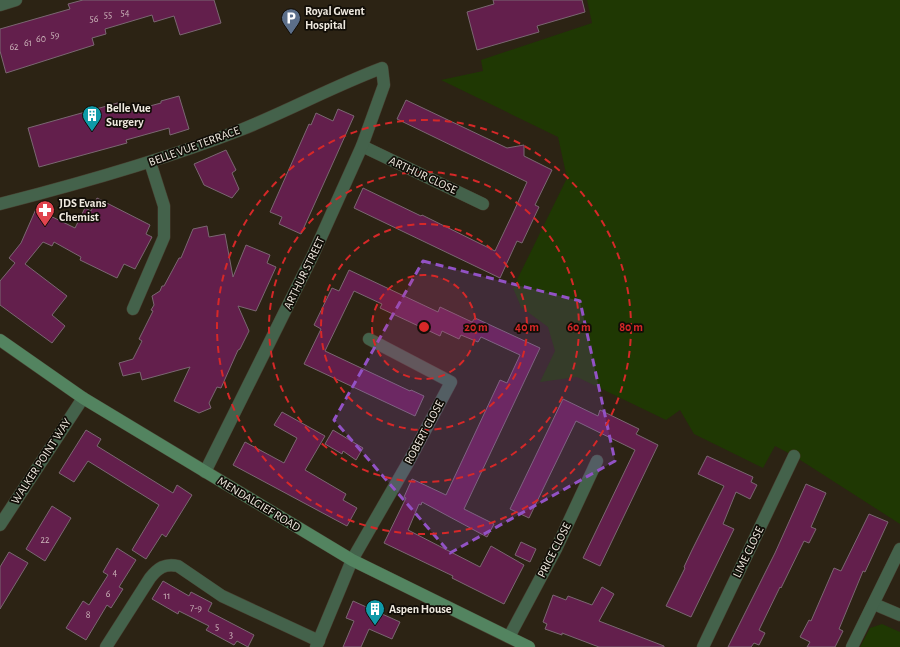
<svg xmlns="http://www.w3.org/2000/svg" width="900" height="647" viewBox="0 0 900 647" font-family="'Alegreya Sans',sans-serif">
  <rect width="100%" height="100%" fill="#2c2314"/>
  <g fill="#1f3803">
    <polygon points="587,0 900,0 900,524 794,456 775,446 763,468 694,434 680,410 666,420 577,377 540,382 555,351 548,327 521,307 513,288 567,178 558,137 441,80 483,71 481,60 592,23"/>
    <polygon points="882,624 900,632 900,647 860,647 870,628"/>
  </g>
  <g fill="#631f4c" stroke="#7b6772">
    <polygon points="83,0 214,0 221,23 180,35 174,16 154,22 152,15 105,29 106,34 92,38 94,45 6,73 0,51 0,29 70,9 68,4"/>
    <polygon points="493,0 582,0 585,12 537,26 539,32 477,50 467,12 494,4"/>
    <polygon points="179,96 189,129 170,135 169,128 126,140 127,143 39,167 28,128 121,102 124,113 161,103 161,101"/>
    <polygon points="406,100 507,148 524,145 524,156 552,170 535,205 539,207 522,243 517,241 500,278 354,208 363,188 421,216 422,215 495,251 514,211 527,182 397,119"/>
    <polygon points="338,109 354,116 301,234 279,224 282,217 270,212 309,124 311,125 316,113 333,121"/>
    <polygon points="226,150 236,170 232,173 239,189 232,198 204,185 194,164"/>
    <polygon points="97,198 150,225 146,234 152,237 135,269 124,264 117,278 80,260 81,257 54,242 52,246 43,242 25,264 67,296 52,315 65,326 52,343 0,305 0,281 15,263 9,258 21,243 36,209 75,228 85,208 91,211"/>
    <polygon points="207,226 209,237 225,234 233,277 246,245 270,255 267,263 276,267 256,311 238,306 249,331 240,349 238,350 221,388 217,387 209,403 211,408 199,413 174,401 190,367 142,380 140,372 123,376 119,363 133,359 142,341 139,339 153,311 151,310 154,305 152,296 160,291 162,286 164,286 179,258 181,258 193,229"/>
    <polygon points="349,270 438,312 440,307 472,322 475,318 540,348 464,509 494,524 487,537 422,502 421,505 419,504 408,530 480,567 491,546 524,565 504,604 452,578 453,576 384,543 406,498 404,497 412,479 446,495 500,380 507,383 520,355 481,337 478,342 461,335 459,339 442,331 440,336 380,308 382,304 354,291 325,351 410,391 411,390 424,396 415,416 304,364 321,329 314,325 332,288 339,291"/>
    <polygon points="563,399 598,416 600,410 639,429 636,434 658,445 600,566 583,558 635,450 576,421 529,518 510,509"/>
    <polygon points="282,412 325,436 305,470 346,494 343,500 357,508 347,526 233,465 245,442 284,463 297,438 274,425"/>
    <polygon points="86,430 101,439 97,446 173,493 177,485 192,495 166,537 162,534 146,559 132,550 159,505 88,461 74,482 59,473"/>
    <polygon points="333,430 363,448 356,460 343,451 342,454 325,444"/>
    <polygon points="707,456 753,477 751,482 757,485 750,499 736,492 723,524 734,529 691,617 666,606 685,568 684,567 692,550 724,486 698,474"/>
    <polygon points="806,484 826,493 811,527 816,529 809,543 804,541 781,588 780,587 759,630 765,633 759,645 754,643 751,647 728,647 775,553"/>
    <polygon points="52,506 71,518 45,561 26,549"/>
    <polygon points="869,514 888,522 865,572 863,571 839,629 843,631 835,647 807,647 810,642 800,637 809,620 811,621 834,568 841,571"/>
    <polygon points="521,542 536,549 530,562 515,555"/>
    <polygon points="117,548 136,560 119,587 123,589 111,608 107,605 86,640 66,628 83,601 89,605 108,575 103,572"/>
    <polygon points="9,552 28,563 0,609 0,567"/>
    <polygon points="163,581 189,596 191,592 212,603 208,611 254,635 248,647 237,641 234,645 206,630 209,626 179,611 178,614 152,599"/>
    <polygon points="602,587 614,594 599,621 664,646 664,647 599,647 562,633 562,635 545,629 547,624 543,622 553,595 566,600 568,596 592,605"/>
    <polygon points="353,601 400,622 392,639 369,629 361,647 343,647 354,621 346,618"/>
  </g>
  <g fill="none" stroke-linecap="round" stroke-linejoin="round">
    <defs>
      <g id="street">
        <polyline points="0,5 16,0"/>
        <polyline points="362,146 483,204"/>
        <path d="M0,204C82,183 164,160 243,129C290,110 334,86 382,68L384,85L362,146L313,255L205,472"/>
        <polyline points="133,309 164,237 164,206 150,162"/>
        <polyline points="0,525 83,398"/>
        <polyline points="874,604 900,615"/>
        <polyline points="509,637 556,549 597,461"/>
        <path d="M106,647L150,578C158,568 165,563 178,566L222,596L319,641"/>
        <polyline points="316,647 352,560 409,461 451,382 369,339"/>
        <polyline points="703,647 794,456"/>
        <polyline points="852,647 900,549"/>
      </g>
      <polyline id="secondary" points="0,340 83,398 352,560 529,647"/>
    </defs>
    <use href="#street" stroke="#473f30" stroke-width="13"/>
    <use href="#secondary" stroke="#473f30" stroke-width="13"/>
    <use href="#street" stroke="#44624b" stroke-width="12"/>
    <use href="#secondary" stroke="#538460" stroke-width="12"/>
  </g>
  <path fill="#9252c5" fill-opacity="0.2" stroke="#9252c5" stroke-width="3" stroke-dasharray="8 5" stroke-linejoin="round" d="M423,261L580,301L615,461L450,553L334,420Z"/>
  <circle cx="424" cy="327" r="52" fill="#d62828" fill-opacity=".12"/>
  <g fill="none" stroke="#d62828" stroke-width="2" stroke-dasharray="7 5">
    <circle cx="424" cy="327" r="52"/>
    <circle cx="424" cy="327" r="103"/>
    <circle cx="424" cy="327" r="155"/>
    <circle cx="424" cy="327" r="207"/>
  </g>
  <defs>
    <symbol id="parking-pin" viewBox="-11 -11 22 30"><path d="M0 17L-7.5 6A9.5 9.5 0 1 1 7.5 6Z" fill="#5c6f8a" stroke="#110d07"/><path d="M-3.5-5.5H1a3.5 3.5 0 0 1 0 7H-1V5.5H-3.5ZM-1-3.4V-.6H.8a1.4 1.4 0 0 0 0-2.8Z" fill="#fff"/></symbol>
    <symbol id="building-pin" viewBox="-11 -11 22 30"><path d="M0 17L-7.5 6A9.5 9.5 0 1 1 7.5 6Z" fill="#0f9aa8" stroke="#110d07"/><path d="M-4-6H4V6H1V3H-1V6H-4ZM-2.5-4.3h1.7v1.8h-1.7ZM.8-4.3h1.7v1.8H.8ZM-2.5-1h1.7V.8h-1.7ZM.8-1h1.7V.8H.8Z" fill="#fff"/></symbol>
    <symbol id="pharmacy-pin" viewBox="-11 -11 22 30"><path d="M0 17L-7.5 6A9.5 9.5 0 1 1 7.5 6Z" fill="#e0444e" stroke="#110d07"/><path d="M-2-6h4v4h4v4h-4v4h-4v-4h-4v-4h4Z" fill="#fff"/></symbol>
  </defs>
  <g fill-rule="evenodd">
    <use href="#parking-pin" x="280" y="7" width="22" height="30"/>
    <use href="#building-pin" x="81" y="104" width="22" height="30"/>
    <use href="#pharmacy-pin" x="34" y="199" width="22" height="30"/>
    <use href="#building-pin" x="364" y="598" width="22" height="30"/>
  </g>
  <g text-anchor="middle" stroke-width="3.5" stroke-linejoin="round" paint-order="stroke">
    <g font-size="10" fill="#ccb6ba">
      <text x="125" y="16">54</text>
      <text x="108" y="18">55</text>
      <text x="94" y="22">56</text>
      <text x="55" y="38">59</text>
      <text x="41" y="42">60</text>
      <text x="28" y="46">61</text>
      <text x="14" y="50">62</text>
      <text x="45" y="543">22</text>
      <text x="115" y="576">4</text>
      <text x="108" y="597">6</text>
      <text x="167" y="599">11</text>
      <text x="196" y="611">7-9</text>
      <text x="88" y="618">8</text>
      <text x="217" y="630">5</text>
      <text x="231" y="638">3</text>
    </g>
    <g font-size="12" font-weight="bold" fill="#efe9df" stroke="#110d07" text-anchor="start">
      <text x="305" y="15">Royal Gwent<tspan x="305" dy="14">Hospital</tspan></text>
      <text x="106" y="112">Belle Vue<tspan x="106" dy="14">Surgery</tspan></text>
      <text x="59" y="207">JDS Evans<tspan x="59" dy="14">Chemist</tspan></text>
      <text x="389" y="613">Aspen House</text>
    </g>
    <g font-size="12" fill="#efe9df" stroke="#110d07">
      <text transform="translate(194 146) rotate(-20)" y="4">BELLE VUE TERRACE</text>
      <text transform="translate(423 175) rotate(25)" y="4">ARTHUR CLOSE</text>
      <text transform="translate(304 273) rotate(-64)" y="4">ARTHUR STREET</text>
      <text transform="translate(424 432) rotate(-62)" y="4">ROBERT CLOSE</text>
      <text transform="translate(41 461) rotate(-57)" y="4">WALKER POINT WAY</text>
      <text transform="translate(259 504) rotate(31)" y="4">MENDALGIEF ROAD</text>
      <text transform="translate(554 550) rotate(-63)" y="4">PRICE CLOSE</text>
      <text transform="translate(748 552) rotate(-64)" y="4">LIME CLOSE</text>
    </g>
  </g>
  <circle cx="424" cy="327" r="6" fill="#d62828" stroke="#110d07" stroke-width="2"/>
  <g font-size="12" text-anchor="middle" font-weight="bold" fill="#d62828" stroke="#110d07" stroke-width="3.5" stroke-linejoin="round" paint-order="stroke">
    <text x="476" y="331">20 m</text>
    <text x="527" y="331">40 m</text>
    <text x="579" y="331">60 m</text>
    <text x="631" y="331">80 m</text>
  </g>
</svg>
